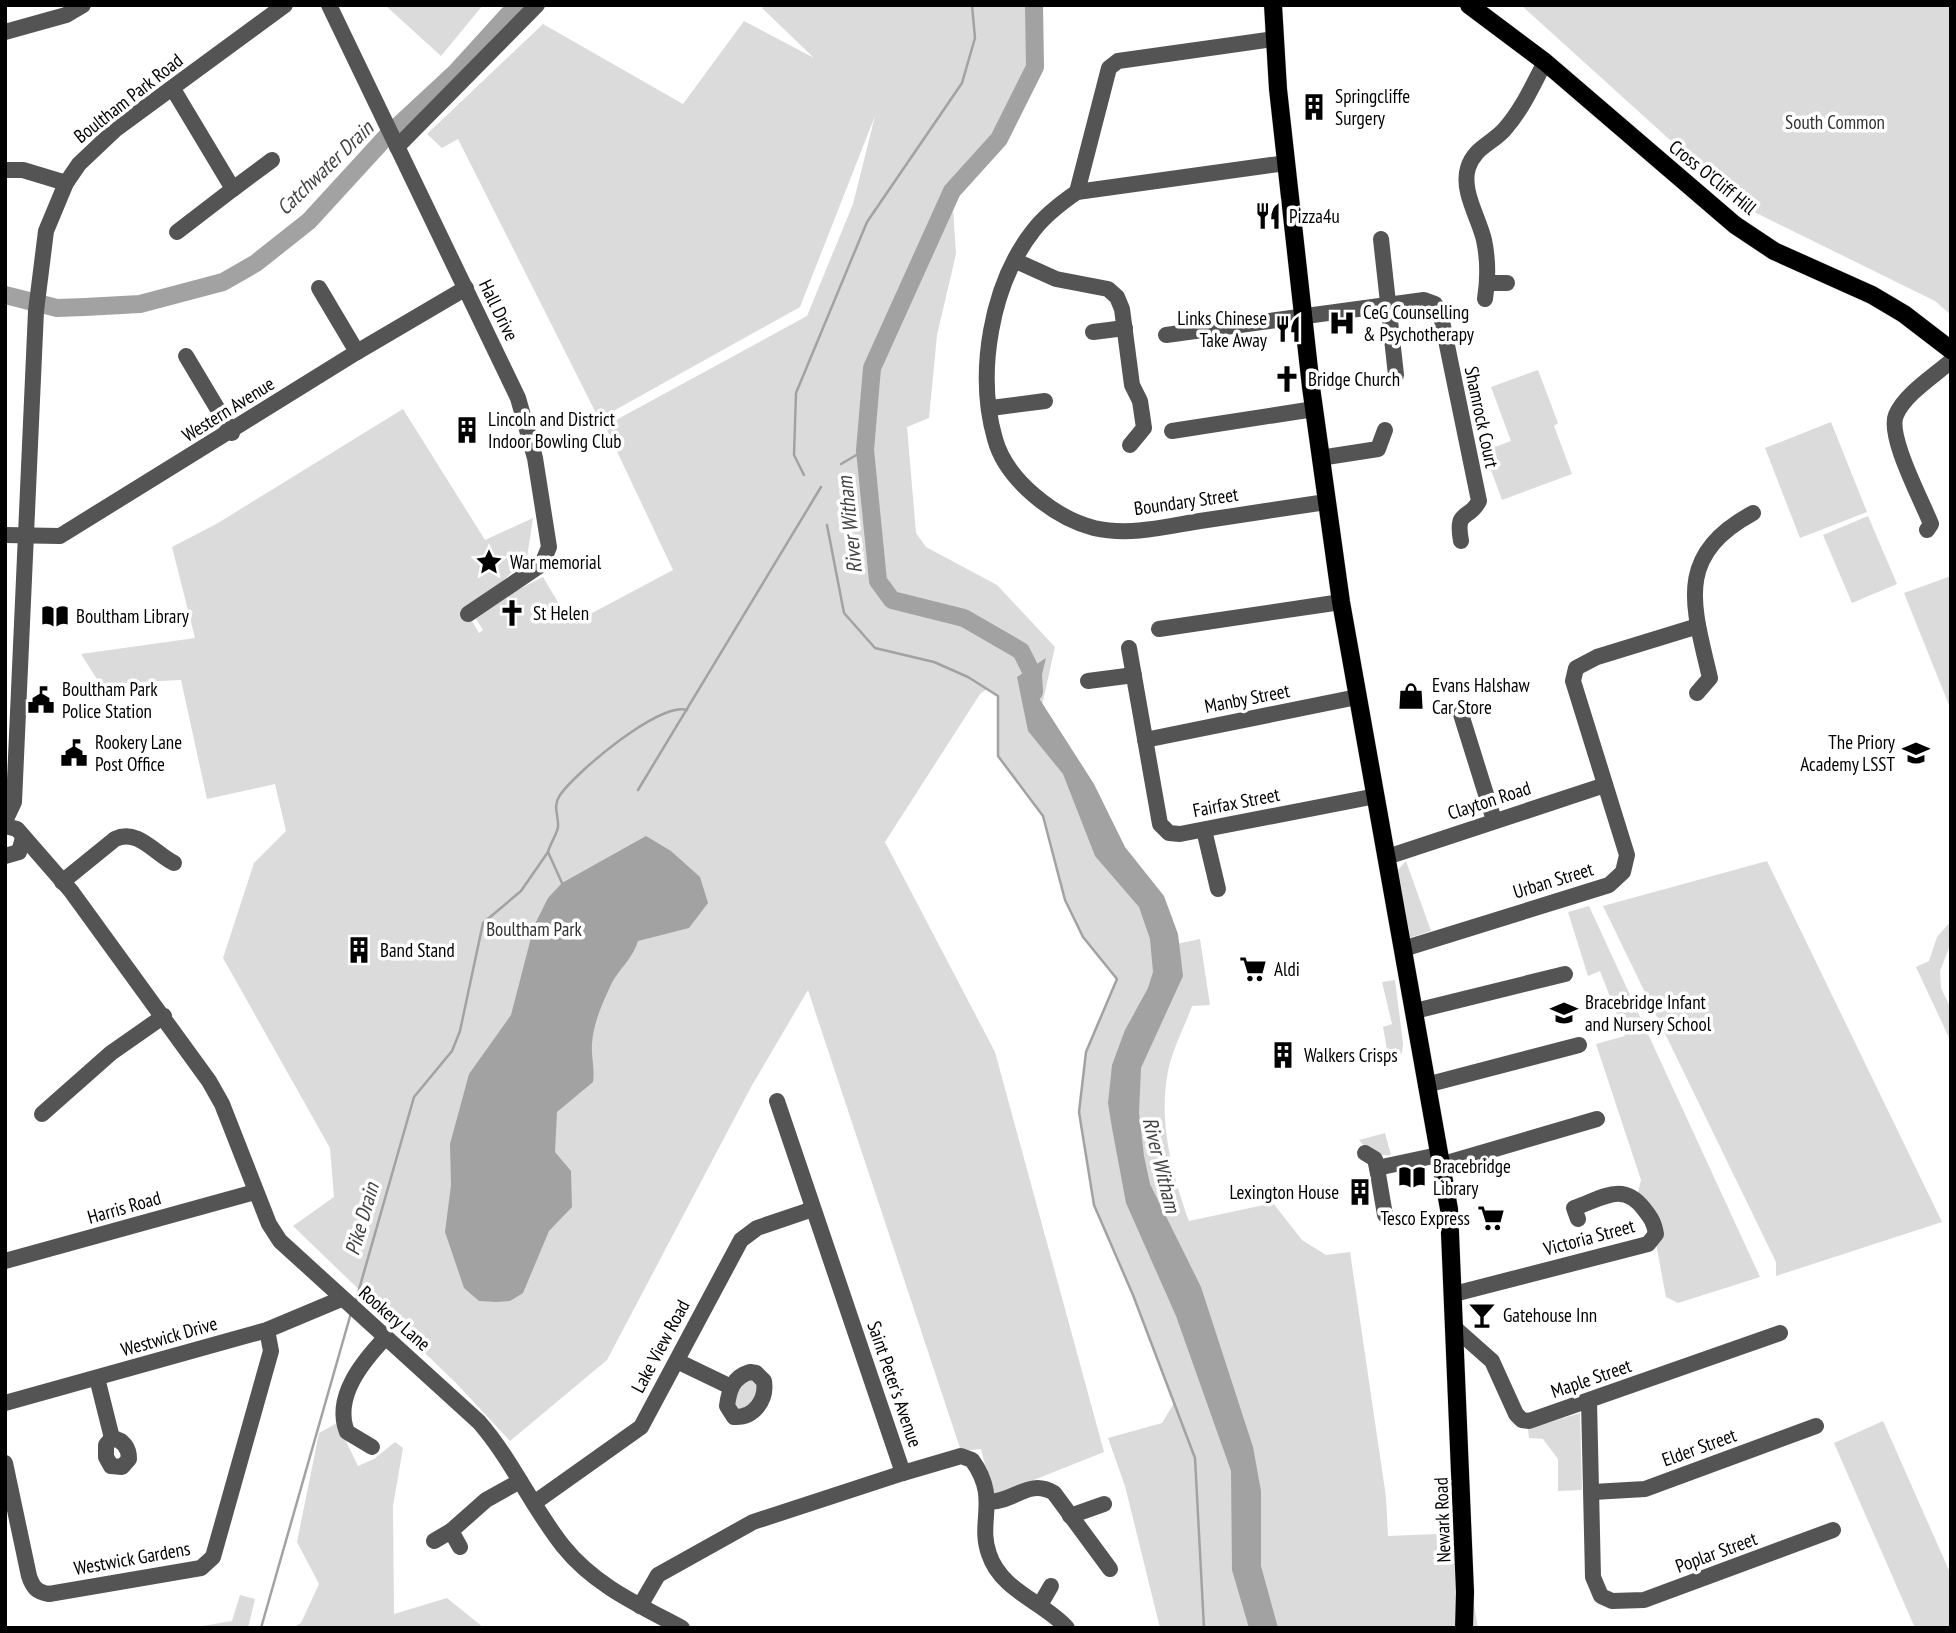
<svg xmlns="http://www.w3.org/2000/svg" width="1956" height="1633" viewBox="0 0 1956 1633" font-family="'PT Sans Narrow',sans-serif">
  <rect width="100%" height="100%" fill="#fff"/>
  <g fill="#dbdbdb">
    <polygon points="385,5 483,5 441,56"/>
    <path d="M764,5H1034L1035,67L999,139L952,191L956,254L937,335L929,418L907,427L916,533L926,547L997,585L1055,647L1037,728L1167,946L1200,939L1210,1005L1192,1006C1184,1028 1170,1054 1167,1077C1159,1125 1173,1177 1189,1221L1273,1203L1302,1240L1326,1255L1350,1252L1386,1497L1388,1536L1462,1533L1478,1628H1160L1125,1486L1108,1438L1162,1423L1174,1403L1133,1295L1094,1205L1079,1112L1086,1052L1117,979L1083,937L1065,900L1043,816L998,756L997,696L987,689L980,694L885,842L995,1052L1104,1452L993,1496L981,1449L961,1451L808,990L751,1087L607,1360L510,1441L456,1383L293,1226L334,1197L330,1148L223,958L254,863L286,831L275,784L207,799L181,680L100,684L81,654L195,638L172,547L218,523L403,409L485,540L533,518L527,558L468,614L479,633L483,630L472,613L543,577L565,614L571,610L579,620L673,570L605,426L807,316L853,204L875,116L800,307L599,419L458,139L442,148L427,134L543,24L683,104L744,21L814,58L762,8Z"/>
    <polygon points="1521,5 1951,5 1951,315 1935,301 1744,207"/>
    <polygon points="1538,370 1558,423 1554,426 1572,474 1502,500 1484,451 1511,441 1491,387"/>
    <polygon points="1831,422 1867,512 1800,538 1765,448"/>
    <polygon points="1868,516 1897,584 1852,603 1823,535"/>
    <polygon points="1951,576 1951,710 1904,593"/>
    <polygon points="1406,861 1431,931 1409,938 1396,872"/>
    <polygon points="1767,861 1942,1222 1776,1276 1776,1262 1603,906"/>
    <polygon points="1589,906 1760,1277 1678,1303 1666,1297 1656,1244 1659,1220 1638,1192 1641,1180 1596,1044 1625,1036 1600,971 1588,976 1568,912"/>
    <polygon points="1951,921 1951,943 1940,971 1941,988 1951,1009 1951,1042 1916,967 1929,961 1937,937"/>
    <polygon points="1395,980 1403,1043 1402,1053 1389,1061 1383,1027 1392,1024 1382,982"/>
    <path d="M1385,1133L1391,1155C1378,1157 1367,1150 1359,1140Z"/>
    <polygon points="751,1375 761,1385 748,1411 734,1410 734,1392"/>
    <polygon points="1580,1413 1582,1490 1558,1491 1558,1459 1543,1439 1529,1438 1528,1429"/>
    <polygon points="1883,1421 1951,1575 1951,1628 1915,1628 1834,1443"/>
    <polygon points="337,1423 358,1466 374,1459 395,1442 403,1448 393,1506 394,1614 447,1598 484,1628 292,1628 301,1623 319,1584 297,1542 319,1433"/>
    <polygon points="240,1595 255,1599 248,1628 190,1628 232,1621"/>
  </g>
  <g fill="#a2a2a2">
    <polygon points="1046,658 1037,695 1094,784 1125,847 1164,896 1178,934 1183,976 1141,1068 1139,1113 1144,1156 1150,1184 1201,1287 1253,1447 1261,1491 1261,1566 1278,1628 1249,1628 1232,1570 1231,1471 1176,1316 1126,1203 1112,1128 1108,1103 1112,1065 1125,1030 1148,988 1153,972 1150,939 1139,907 1095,856 1063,774 1028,731 1017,677"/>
    <path d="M646,836L671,851L700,877L708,903L689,928L638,941C631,962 618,969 610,987C602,1004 593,1024 592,1044C591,1057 595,1068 593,1082L557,1112L555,1152L571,1171L572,1207L549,1231L523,1293L510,1301L496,1302L479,1301L464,1288L445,1232L451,1185L450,1144L469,1074L511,1015L534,926L548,898L562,883Z"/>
  </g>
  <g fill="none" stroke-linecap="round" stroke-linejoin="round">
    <g stroke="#a2a2a2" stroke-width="2.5">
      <polyline points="841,464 865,450"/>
      <polyline points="804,475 794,455 796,393 867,222 962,83 975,38 972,5"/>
      <polyline points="827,525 844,613 875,648 934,662 968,677 998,696 998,756 1043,816 1065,900 1083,937 1117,979 1086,1052 1079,1112 1094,1205 1133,1295 1195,1458 1204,1628"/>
      <polyline points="638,790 821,487"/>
      <path d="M562,883L548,852C550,844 557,834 558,827C559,815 552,807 560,795C576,772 660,701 687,710"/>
      <polyline points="356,1300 414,1097 452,1051 460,1031 483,923 521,891 548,852"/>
      <polyline points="261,1628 351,1313"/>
    </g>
    <g stroke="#a2a2a2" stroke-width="18">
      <polyline points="1034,5 1035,67 999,139 952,191 872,368 865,450 878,581 892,600 964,618 1021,651 1033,675 1034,692"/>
      <polyline points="5,295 57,308 85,307 140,304 223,282 256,263 309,221 386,137 456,72 517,5"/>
    </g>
    <defs>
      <g id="major">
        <polyline points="1273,5 1278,89 1311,387 1341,602 1449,1209 1465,1592 1464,1628"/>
        <polyline points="1469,5 1545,62 1735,225 1774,251 1872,295 1904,314 1951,350"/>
      </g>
    </defs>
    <use href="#major" stroke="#dbdbdb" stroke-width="19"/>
    <g stroke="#545454" stroke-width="16">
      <polyline points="329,5 518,398 535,458 549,547 542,564 468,614"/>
      <polyline points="5,32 66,15 83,5"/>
      <polyline points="173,89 233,189 177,232"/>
      <polyline points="397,147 537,5"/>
      <path d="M1286,163L1077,192C1061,203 1045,215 1033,231C991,285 976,373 995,439C1006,480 1055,518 1094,528C1129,536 1165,527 1200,521C1242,515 1284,508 1326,502"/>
      <polyline points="5,170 23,170 66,183"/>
      <polyline points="233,189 272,160"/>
      <polyline points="1077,192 1109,68 1118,61 1274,39"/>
      <polyline points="1381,239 1396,375"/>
      <polyline points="1016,261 1056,279 1108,289 1117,297 1122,309 1132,385 1140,401 1144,428 1130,445"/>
      <polyline points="1488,283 1507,283"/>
      <polyline points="319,288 357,352"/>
      <path d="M1485,299C1488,280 1488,259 1484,240C1479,218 1461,191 1468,168C1474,148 1491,144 1504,130C1522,110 1533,85 1545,62"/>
      <polyline points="1093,332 1125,328"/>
      <path d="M1166,335L1424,300L1435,304L1441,316L1479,501C1469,521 1455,508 1461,541"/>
      <polyline points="186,356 232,433"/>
      <polyline points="991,408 1045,401"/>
      <polyline points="1172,431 1314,409"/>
      <polyline points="1320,458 1378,449 1385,430"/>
      <path d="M1927,530L1931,524C1922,501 1887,436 1896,415C1905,394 1934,376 1951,361"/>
      <polyline points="5,535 60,536 357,352 466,288"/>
      <polyline points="1159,629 1341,602"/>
      <polyline points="1129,648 1160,824 1169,833 1180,834 1376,796"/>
      <polyline points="1088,681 1134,675"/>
      <path d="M1697,693L1710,678C1693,605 1674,556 1753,513"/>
      <polyline points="1460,711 1494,820"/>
      <polyline points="1145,740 1357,697"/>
      <polyline points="5,821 14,802 36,311 46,231 66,183 79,164 116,129 285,5"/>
      <path d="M5,826L17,829L71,891L209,1081L222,1104L269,1224L280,1241L479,1422C512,1460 532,1507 563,1546C594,1585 639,1605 682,1628"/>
      <polyline points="1204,830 1218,889"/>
      <polyline points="5,856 19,852 23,838"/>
      <polyline points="1387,857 1605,785"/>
      <path d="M62,882L115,839C138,828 155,854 174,863"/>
      <polyline points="1403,949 1609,885 1623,872 1627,855 1573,681 1576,668 1597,657 1698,626"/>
      <polyline points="1415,1011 1565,974"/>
      <polyline points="1426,1085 1579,1045"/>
      <polyline points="42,1114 111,1053 164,1016"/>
      <polyline points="1365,1153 1375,1159 1377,1168"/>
      <polyline points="1440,1165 1597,1119"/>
      <polyline points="1385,1215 1377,1168 1438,1155"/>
      <polyline points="5,1261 255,1192"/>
      <path d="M1454,1294L1648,1244L1656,1234C1654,1222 1651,1218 1644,1209C1623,1181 1603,1198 1574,1208L1578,1219"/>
      <polyline points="1457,1330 1492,1361 1516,1414 1522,1420 1529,1421 1780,1333"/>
      <polyline points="677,1361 731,1387"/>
      <path d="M750,1372L756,1373L764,1381C767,1400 754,1418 734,1417L727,1406C729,1390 733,1377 750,1372Z"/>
      <path d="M97,1378L112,1438C124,1440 129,1448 129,1459L122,1467L111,1466L106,1457V1445L112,1438"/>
      <polyline points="1589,1401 1593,1577 1601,1596 1612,1601 1644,1600 1833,1530"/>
      <polyline points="5,1403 267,1330 341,1299"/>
      <path d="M372,1447L347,1432C333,1397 363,1361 386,1337"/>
      <path d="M5,1463L29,1576C33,1588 37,1592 49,1594L201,1568L213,1557L271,1351L267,1330"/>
      <path d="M903,1473L961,1456L972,1460C1000,1499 977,1521 989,1554C1001,1591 1044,1602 1067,1628"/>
      <polyline points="1593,1492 1645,1489 1816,1426"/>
      <path d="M989,1502C1014,1502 1029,1478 1054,1493L1110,1569"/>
      <polyline points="534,1503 641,1427 741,1240 757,1228 813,1209"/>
      <polyline points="1070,1516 1104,1504"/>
      <polyline points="434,1541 451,1531"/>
      <polyline points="460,1547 451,1531 486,1500 520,1481"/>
      <polyline points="1040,1605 1051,1586"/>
      <polyline points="640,1606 658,1575 753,1522 903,1473 777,1101"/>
    </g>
    <use href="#major" stroke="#000" stroke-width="18"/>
  </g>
  <defs>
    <symbol id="building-bare" viewBox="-9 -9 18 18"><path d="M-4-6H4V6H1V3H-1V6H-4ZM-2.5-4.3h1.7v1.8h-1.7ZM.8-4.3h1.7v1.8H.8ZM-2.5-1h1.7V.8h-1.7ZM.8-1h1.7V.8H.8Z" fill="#000" stroke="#fff" stroke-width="2.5" paint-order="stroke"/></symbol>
    <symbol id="restaurant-bare" viewBox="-9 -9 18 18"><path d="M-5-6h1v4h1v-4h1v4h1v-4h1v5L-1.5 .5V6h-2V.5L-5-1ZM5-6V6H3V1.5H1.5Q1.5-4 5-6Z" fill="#000" stroke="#fff" stroke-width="2.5" paint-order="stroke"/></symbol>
    <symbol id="hospital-bare" viewBox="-9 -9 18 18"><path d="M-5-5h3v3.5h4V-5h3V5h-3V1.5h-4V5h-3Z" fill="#000" stroke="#fff" stroke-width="2.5" paint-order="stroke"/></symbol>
    <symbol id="church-bare" viewBox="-9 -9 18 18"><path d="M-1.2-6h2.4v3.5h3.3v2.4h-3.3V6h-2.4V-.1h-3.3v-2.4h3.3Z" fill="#000" stroke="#fff" stroke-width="2.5" paint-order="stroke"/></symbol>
    <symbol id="sight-bare" viewBox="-9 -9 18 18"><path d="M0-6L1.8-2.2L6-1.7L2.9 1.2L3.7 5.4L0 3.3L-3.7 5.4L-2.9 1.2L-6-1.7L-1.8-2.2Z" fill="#000" stroke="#fff" stroke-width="2.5" paint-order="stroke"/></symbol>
    <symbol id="library-bare" viewBox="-9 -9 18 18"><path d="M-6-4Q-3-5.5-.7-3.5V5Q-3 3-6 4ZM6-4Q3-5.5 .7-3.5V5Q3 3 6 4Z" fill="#000" stroke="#fff" stroke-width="2.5" paint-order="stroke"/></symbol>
    <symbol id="shop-bare" viewBox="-9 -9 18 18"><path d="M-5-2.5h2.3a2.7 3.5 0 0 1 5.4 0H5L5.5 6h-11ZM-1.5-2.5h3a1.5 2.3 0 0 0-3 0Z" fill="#000" stroke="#fff" stroke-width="2.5" paint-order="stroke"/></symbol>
    <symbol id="civic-bare" viewBox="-9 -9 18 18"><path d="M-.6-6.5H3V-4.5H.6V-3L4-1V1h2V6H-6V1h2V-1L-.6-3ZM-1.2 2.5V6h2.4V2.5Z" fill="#000" stroke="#fff" stroke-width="2.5" paint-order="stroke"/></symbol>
    <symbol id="school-bare" viewBox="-9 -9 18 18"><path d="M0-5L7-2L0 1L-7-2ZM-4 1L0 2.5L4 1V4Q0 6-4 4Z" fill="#000" stroke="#fff" stroke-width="2.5" paint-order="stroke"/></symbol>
    <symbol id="supermarket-bare" viewBox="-9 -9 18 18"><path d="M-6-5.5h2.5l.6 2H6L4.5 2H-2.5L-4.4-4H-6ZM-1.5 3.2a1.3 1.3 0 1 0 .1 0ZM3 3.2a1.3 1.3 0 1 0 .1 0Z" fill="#000" stroke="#fff" stroke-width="2.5" paint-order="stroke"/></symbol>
    <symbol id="bar-bare" viewBox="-9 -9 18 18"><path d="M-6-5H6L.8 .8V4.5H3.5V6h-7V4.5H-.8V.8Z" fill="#000" stroke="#fff" stroke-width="2.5" paint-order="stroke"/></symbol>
  </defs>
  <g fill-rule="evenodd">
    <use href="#building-bare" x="1295" y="88" width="38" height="38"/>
    <use href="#restaurant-bare" x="1249" y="197" width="38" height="38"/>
    <use href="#hospital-bare" x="1323" y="304" width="38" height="38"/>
    <use href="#restaurant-bare" x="1269" y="310" width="38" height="38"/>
    <use href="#church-bare" x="1268" y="360" width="38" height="38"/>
    <use href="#building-bare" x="448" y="411" width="38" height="38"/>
    <use href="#sight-bare" x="470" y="543" width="38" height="38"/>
    <use href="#church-bare" x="493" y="594" width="38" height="38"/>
    <use href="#library-bare" x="36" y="597" width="38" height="38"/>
    <use href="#shop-bare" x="1392" y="677" width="38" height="38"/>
    <use href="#civic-bare" x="22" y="681" width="38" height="38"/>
    <use href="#civic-bare" x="55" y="734" width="38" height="38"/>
    <use href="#school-bare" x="1897" y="734" width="38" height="38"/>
    <use href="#building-bare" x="340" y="931" width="38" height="38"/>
    <use href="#supermarket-bare" x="1234" y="950" width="38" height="38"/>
    <use href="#school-bare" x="1545" y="994" width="38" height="38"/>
    <use href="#building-bare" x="1264" y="1036" width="38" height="38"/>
    <use href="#library-bare" x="1393" y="1158" width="38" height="38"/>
    <use href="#building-bare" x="1341" y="1173" width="38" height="38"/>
    <use href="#supermarket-bare" x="1472" y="1199" width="38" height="38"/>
    <use href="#bar-bare" x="1463" y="1296" width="38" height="38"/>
  </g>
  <g text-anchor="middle" stroke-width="7" stroke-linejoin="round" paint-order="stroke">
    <g font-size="19" fill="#000" stroke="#fff" text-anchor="start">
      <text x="1335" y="103">Springcliffe<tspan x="1335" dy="22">Surgery</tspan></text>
      <text x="1289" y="223">Pizza4u</text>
      <text x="1363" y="319">CeG Counselling<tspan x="1363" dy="22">&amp; Psychotherapy</tspan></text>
      <text x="1267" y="325" text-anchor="end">Links Chinese<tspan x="1267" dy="22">Take Away</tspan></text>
      <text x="1308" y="386">Bridge Church</text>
      <text x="488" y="426">Lincoln and District<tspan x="488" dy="22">Indoor Bowling Club</tspan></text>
      <text x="510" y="569">War memorial</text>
      <text x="533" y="620">St Helen</text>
      <text x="76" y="623">Boultham Library</text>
      <text x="1432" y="692">Evans Halshaw<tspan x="1432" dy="22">Car Store</tspan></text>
      <text x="62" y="696">Boultham Park<tspan x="62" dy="22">Police Station</tspan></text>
      <text x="95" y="749">Rookery Lane<tspan x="95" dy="22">Post Office</tspan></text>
      <text x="1895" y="749" text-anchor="end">The Priory<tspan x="1895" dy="22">Academy LSST</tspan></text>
      <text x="380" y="957">Band Stand</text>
      <text x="1274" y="976">Aldi</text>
      <text x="1585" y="1009">Bracebridge Infant<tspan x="1585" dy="22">and Nursery School</tspan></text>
      <text x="1304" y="1062">Walkers Crisps</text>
      <text x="1433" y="1173">Bracebridge<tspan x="1433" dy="22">Library</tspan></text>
      <text x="1339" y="1199" text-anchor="end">Lexington House</text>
      <text x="1470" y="1225" text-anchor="end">Tesco Express</text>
      <text x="1503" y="1322">Gatehouse Inn</text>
    </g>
    <g font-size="19" fill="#000" stroke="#fff">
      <text transform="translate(128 98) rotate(-38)" y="7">Boultham Park Road</text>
      <text transform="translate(1713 177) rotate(39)" y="7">Cross O'Cliff Hill</text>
      <text transform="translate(499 310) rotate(64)" y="7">Hall Drive</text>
      <text transform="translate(228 409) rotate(-32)" y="7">Western Avenue</text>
      <text transform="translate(1482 417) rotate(78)" y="7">Shamrock Court</text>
      <text transform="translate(1186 501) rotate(-8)" y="7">Boundary Street</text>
      <text transform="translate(1247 698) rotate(-11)" y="7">Manby Street</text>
      <text transform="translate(1489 800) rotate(-18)" y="7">Clayton Road</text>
      <text transform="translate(1236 802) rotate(-11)" y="7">Fairfax Street</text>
      <text transform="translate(1553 880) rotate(-17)" y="7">Urban Street</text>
      <text transform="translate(124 1207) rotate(-16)" y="7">Harris Road</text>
      <text transform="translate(1589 1237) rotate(-15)" y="7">Victoria Street</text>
      <text transform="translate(395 1318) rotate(41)" y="7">Rookery Lane</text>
      <text transform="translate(169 1336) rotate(-16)" y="7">Westwick Drive</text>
      <text transform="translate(660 1346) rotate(-62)" y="7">Lake View Road</text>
      <text transform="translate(1591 1378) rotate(-19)" y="7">Maple Street</text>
      <text transform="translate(895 1384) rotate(71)" y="7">Saint Peter's Avenue</text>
      <text transform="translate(1699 1447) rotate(-20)" y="7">Elder Street</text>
      <text transform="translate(1442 1520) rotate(-92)" y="7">Newark Road</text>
      <text transform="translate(1716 1552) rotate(-20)" y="7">Poplar Street</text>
      <text transform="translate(132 1558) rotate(-10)" y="7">Westwick Gardens</text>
    </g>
    <g font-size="19" fill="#323232" stroke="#fff">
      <text x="1835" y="129">South Common</text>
      <text x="534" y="936">Boultham Park</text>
    </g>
    <g font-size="21" font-style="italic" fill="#434343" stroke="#fff">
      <text transform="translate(325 168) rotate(-44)" y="7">Catchwater Drain</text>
      <text transform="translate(850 525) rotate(-96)" y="7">River Witham</text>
      <text transform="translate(1161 1165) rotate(76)" y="7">River Witham</text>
      <text transform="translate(362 1219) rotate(-74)" y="7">Pike Drain</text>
    </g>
  </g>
  <rect width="1956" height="1633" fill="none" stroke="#000000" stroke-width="14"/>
</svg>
